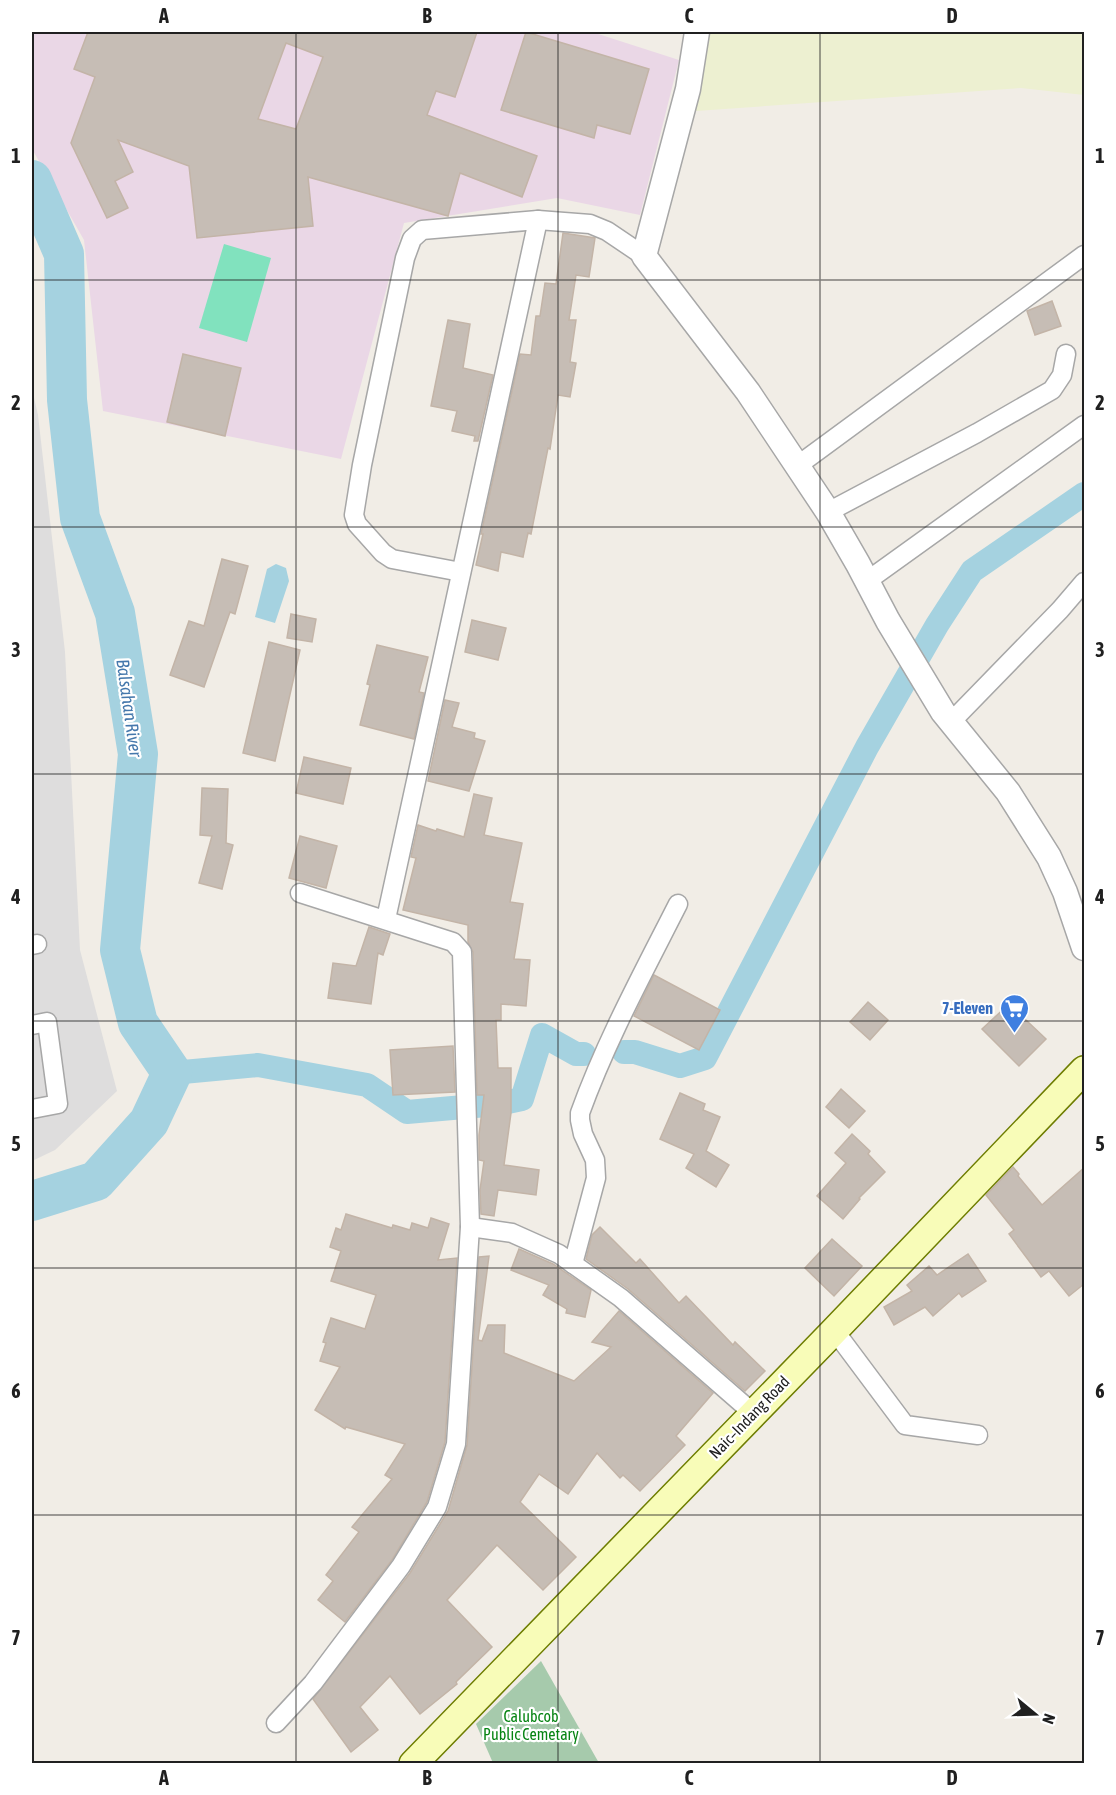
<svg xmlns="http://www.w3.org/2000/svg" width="1116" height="1795" viewBox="0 0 1116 1795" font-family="'Asap Condensed',sans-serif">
  <rect width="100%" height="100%" fill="#f1ede6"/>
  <polygon fill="#dedddd" points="32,389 38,415 65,652 80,950 117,1091 55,1150 32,1161"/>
  <polygon fill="#ead7e6" points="32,32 592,32 679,60 640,215 557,198 404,223 341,459 103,411 84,240 32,149"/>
  <polygon fill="#edf0d1" points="695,32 1084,32 1084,95 1021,88 682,112"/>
  <polygon fill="#a6caac" points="541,1661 599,1763 493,1763 476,1724"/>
  <polygon fill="#81e2be" points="224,244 271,258 247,342 199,328"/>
  <polygon fill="#a5d2e0" points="276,564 286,568 289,581 275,623 255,617 267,569"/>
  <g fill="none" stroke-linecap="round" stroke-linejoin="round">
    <g stroke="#a5d2e0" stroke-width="24">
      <polyline points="624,1052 635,1052 680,1066 705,1058 867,747 937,625 972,571 1084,494"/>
      <polyline points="172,1073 258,1065 367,1085 407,1112 498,1104 522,1099 542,1035 576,1054 584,1054"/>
    </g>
    <polyline stroke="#a5d2e0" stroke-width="40" points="32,180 64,254 67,400 80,518 115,613 138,754 120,950 138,1023 172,1073 149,1122 96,1181 32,1201"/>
  </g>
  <g fill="#c6bdb5" stroke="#c3b4a7" stroke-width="1.5" fill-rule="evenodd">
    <path d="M88,32H477L455,97L436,91L427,115L537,156L522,197L460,173L448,216L308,177L313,226L197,238L189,166L118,140L133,172L115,181L128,208L107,218L71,143L95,77L74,69ZM286,43L323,57L296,129L258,119Z"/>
    <polygon points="526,32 649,69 630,134 597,125 594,138 501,110"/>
    <polygon points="563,233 595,238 589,277 576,275 569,320 576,320 570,362 576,363 570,397 558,395 550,449 548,448 531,534 528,533 523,557 501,552 498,571 476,565 483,534 481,534 520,354 531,355 536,316 540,316 545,283 556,284"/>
    <polygon points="1052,301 1061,326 1035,335 1027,311"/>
    <polygon points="448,320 470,324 463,368 493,375 478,441 474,441 475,436 452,431 457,411 431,406"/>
    <polygon points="183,354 241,368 225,436 167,422"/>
    <polygon points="222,559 248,566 235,614 230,612 204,687 170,675 189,621 204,626"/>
    <polygon points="291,614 316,619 312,642 287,638"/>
    <polygon points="472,620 506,628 498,660 465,652"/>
    <polygon points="269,642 300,650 275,761 243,753"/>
    <polygon points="377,645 428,657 419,692 424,693 414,739 360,725 370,685 367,684"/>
    <polygon points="445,700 459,703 452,727 475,733 474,738 485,741 469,791 428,781"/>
    <polygon points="304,757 351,768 343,804 296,793"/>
    <polygon points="202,788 228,789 226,843 233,845 222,889 199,883 212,836 200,835"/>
    <polygon points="474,794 492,798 484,835 522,843 510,902 523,904 514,959 530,960 526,1006 501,1004 501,1020 496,1020 498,1068 511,1068 511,1113 504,1165 539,1170 536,1195 498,1190 494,1216 481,1214 480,1190 484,1161 479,1160 479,1135 484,1095 477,1095 473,952 468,942 468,925 403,910 416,858 411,857 418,825 436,831 437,829 464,837"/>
    <polygon points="300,836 337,846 326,888 289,878"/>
    <polygon points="369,927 390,934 383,955 378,953 371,1004 328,998 333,963 356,966"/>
    <polygon points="654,975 720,1010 699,1050 634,1016"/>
    <polygon points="868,1002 888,1020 870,1040 850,1022"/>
    <polygon points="1009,1004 1046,1039 1019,1066 982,1029"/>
    <polygon points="453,1046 455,1092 393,1095 390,1050"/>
    <polygon points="841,1089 865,1111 849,1128 826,1107"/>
    <polygon points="680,1093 705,1104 703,1110 720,1117 706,1151 729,1165 716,1187 686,1168 694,1154 660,1139"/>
    <polygon points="852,1134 870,1151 868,1154 885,1172 859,1198 860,1199 843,1219 817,1196 846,1163 835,1153"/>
    <polygon points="1013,1167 1019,1174 1018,1176 1042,1205 1084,1168 1084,1284 1069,1296 1049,1271 1041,1277 1009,1234 1014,1230 986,1195"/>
    <polygon points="346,1214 392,1228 393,1225 410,1230 412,1223 428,1228 431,1218 449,1224 438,1260 457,1258 445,1442 427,1502 392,1560 345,1622 318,1600 333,1581 326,1575 359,1532 352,1527 392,1479 385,1475 405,1444 346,1427 345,1429 315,1410 340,1367 320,1361 326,1343 323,1342 331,1318 365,1329 376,1295 331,1281 341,1251 330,1247 336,1228 341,1230"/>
    <polygon points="600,1227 636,1263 640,1259 679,1303 686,1296 733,1345 735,1342 765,1371 745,1391 628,1289 586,1259 592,1235"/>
    <polygon points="832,1239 862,1266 834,1296 805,1268"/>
    <polygon points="519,1249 553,1264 591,1290 585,1317 566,1313 567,1309 543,1295 549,1285 511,1270"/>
    <polygon points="968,1254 986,1281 962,1297 959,1293 933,1316 925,1307 894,1325 884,1307 912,1291 907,1285 929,1266 937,1275"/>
    <polygon points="489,1256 478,1340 482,1341 488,1325 505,1325 504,1353 574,1381 611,1347 592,1342 619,1311 713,1393 676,1436 685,1445 640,1491 623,1475 620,1478 597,1453 568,1494 539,1474 520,1502 576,1557 543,1590 497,1545 447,1600 492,1647 456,1682 457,1684 420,1714 390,1676 360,1707 378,1730 351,1752 313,1699 410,1573 448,1511 467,1445 479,1257"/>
  </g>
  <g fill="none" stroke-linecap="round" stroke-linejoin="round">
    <defs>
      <g id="minor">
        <polyline points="797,466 1084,255"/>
        <polyline points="828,512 977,433 1052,390 1062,375 1066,354"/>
        <polyline points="461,572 392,559 383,553 357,524 354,515 362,465 405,258 412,239 422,230 538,220 590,224 607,231 644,256"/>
        <polyline points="867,581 1084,425"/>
        <polyline points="951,722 1060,610 1084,582"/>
        <polyline points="386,919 538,220"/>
        <polyline points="32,945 37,944"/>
        <polyline points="32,1025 47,1022 58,1104 32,1109"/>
        <polyline points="470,1227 512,1233 559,1254 621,1298 753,1413"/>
        <path d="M573,1264L596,1178L595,1160L583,1134L580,1120V1113C606,1041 643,973 678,904"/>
        <polyline points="834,1330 905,1425 978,1435"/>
        <polyline points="276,1723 313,1683 401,1566 437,1507 456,1444 470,1227 462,952 453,942 300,893"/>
      </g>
      <polyline id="tertiary" points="697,32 688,89 644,256 748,392 828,512 858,564 888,621 943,712 1008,792 1049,857 1065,892 1084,948"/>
      <polyline id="secondary" points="413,1764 832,1333 1084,1070"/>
    </defs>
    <use href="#minor" stroke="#a7a7a7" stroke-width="21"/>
    <use href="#tertiary" stroke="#a7a7a7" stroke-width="27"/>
    <use href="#secondary" stroke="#6e7d01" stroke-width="30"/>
    <use href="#minor" stroke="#fff" stroke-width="18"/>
    <use href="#tertiary" stroke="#fff" stroke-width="24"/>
    <use href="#secondary" stroke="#f8fcb8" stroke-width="27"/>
  </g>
  <path fill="none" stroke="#202020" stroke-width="1.5" stroke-opacity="0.55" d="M296,32V1764M558,32V1764M820,32V1764M32,280H1084M32,527H1084M32,774H1084M32,1021H1084M32,1268H1084M32,1515H1084"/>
  <defs>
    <symbol id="supermarket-pin" viewBox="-11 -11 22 30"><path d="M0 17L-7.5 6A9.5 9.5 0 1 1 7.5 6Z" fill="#3f7fe0" stroke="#fff"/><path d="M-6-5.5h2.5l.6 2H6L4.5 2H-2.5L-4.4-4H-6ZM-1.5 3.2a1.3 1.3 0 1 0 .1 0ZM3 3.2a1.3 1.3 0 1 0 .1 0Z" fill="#fff"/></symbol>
  </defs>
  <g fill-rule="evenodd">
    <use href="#supermarket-pin" x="998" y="992" width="33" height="45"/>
  </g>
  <g text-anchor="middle" stroke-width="4.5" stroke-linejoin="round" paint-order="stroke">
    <g font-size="16" font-weight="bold" fill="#366cbe" stroke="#fff" text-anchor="end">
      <text x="993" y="1014">7-Eleven</text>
    </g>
    <g font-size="16" fill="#202020" stroke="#fff">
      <text transform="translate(749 1417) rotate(-46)" y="6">Naic–Indang Road</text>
    </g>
    <g font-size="16" fill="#078413" stroke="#fff">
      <text x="531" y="1722">Calubcob<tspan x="531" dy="18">Public Cemetary</tspan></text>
    </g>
    <g font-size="18" font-style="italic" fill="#4578ac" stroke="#fff">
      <text transform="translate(129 708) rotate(82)" y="6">Balsahan River</text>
    </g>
  </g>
  <rect width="1116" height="1795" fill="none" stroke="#ffffff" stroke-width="66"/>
  <g transform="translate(1035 1714) rotate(109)" stroke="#ffffff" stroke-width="4.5" paint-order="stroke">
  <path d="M0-4.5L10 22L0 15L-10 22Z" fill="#202020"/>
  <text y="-9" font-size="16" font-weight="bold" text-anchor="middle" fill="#202020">N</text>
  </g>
  <rect x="33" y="33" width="1050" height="1729" fill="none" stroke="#202020" stroke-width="2"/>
  <g font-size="20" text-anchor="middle" font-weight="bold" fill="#202020">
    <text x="164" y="23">A</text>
    <text x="427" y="23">B</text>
    <text x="689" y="23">C</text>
    <text x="952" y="23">D</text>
    <text x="16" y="163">1</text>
    <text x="1100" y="163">1</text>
    <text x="16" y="410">2</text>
    <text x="1100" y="410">2</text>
    <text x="16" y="657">3</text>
    <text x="1100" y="657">3</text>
    <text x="16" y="904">4</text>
    <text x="1100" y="904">4</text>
    <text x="16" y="1151">5</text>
    <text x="1100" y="1151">5</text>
    <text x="16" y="1398">6</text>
    <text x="1100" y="1398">6</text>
    <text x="16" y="1645">7</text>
    <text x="1100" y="1645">7</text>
    <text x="164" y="1785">A</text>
    <text x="427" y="1785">B</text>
    <text x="689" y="1785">C</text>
    <text x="952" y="1785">D</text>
  </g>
</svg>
